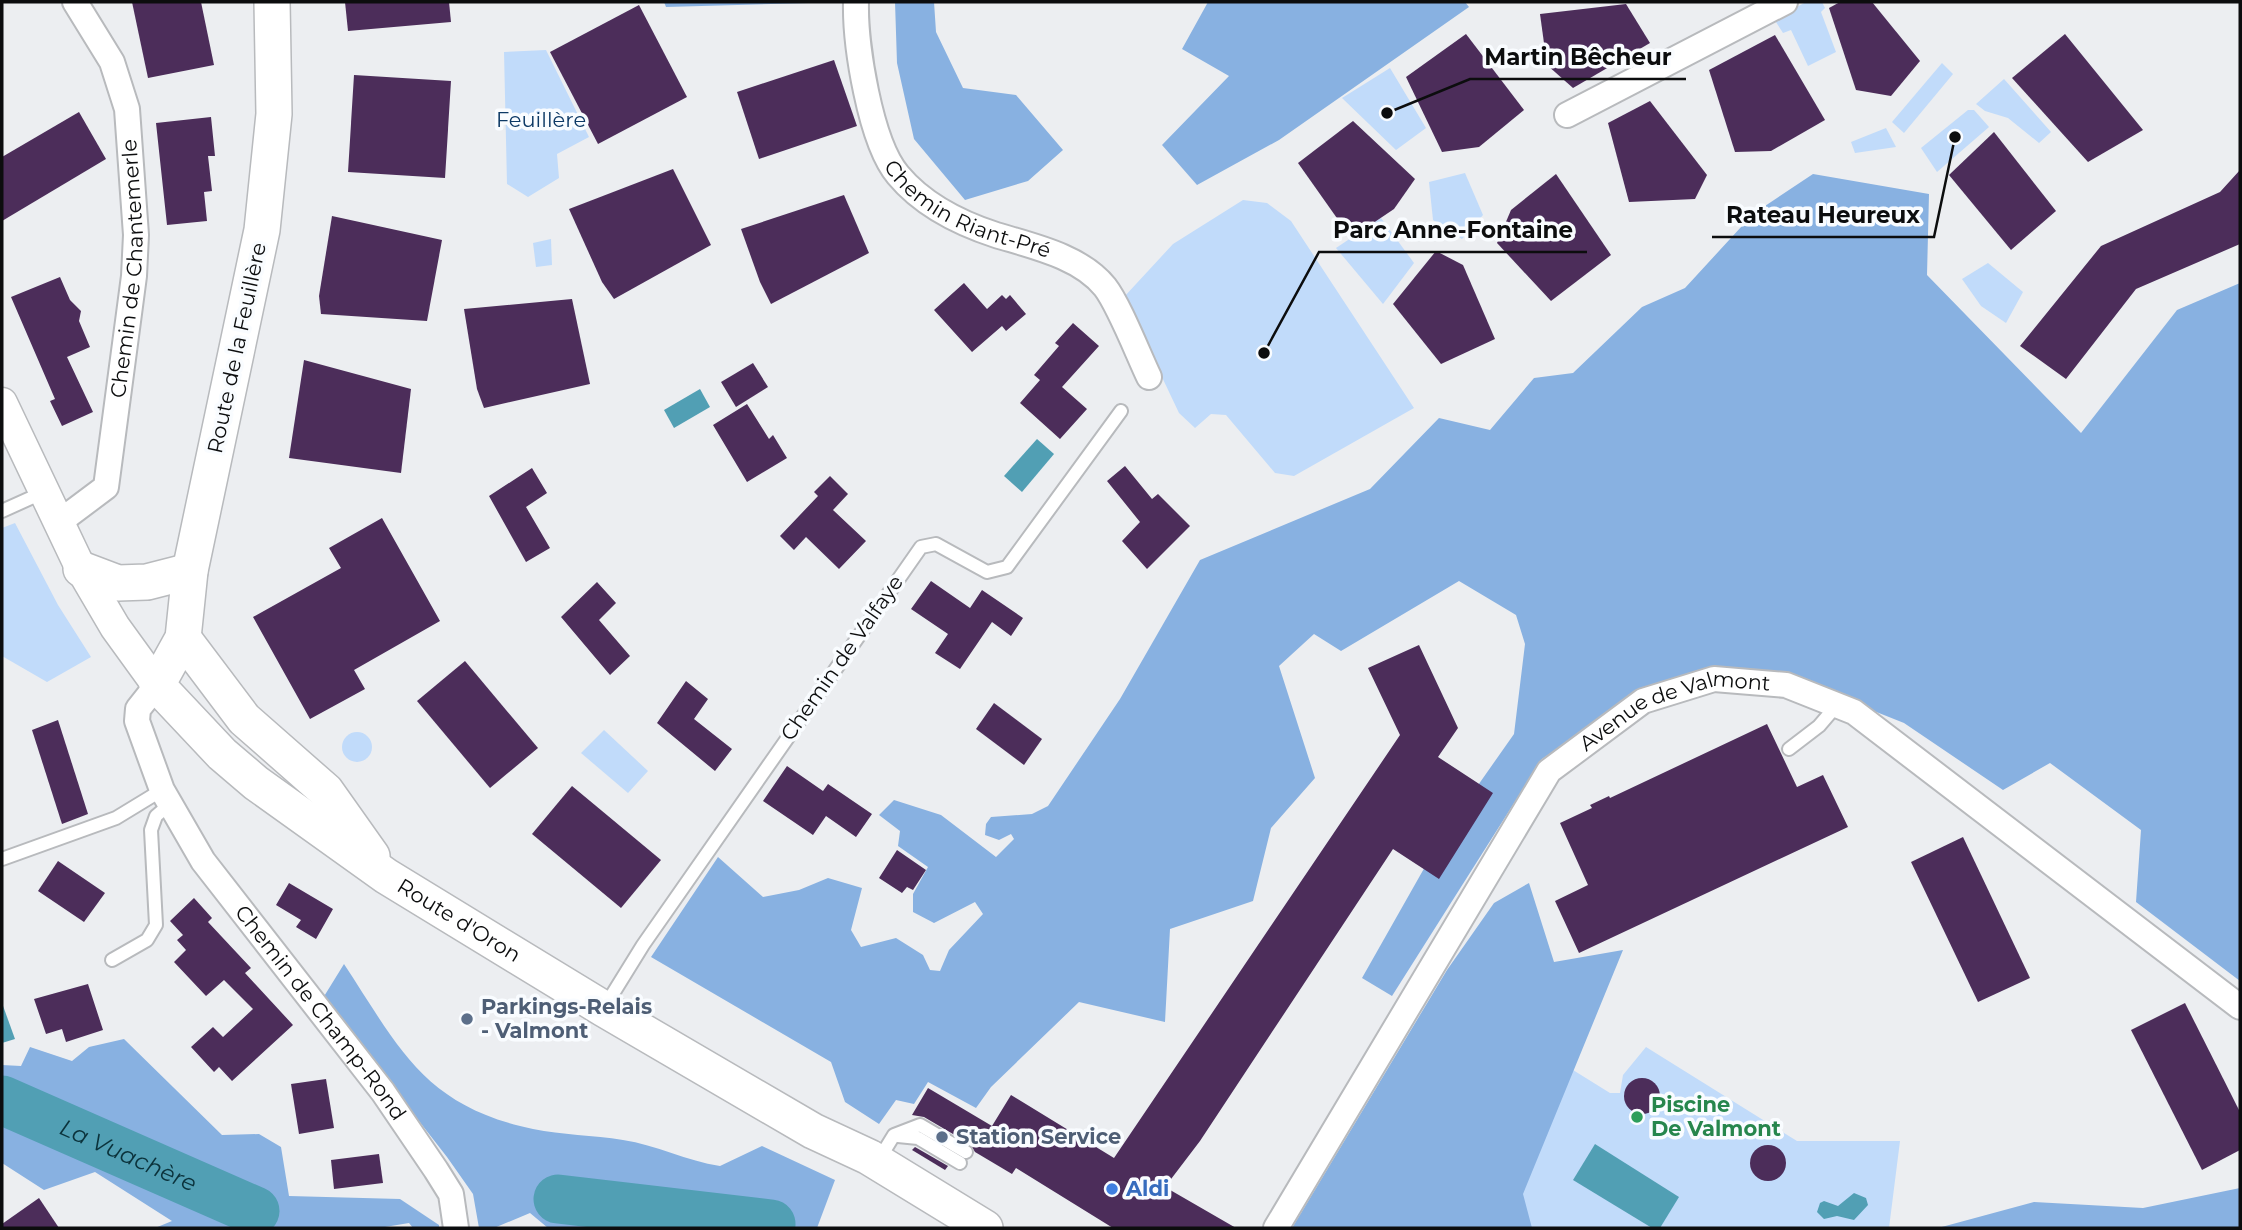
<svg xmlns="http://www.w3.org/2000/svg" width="2242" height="1230" viewBox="0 0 2242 1230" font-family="Montserrat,sans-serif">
  <rect width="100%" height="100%" fill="#eceef1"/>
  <g fill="#c1dbfa">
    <polygon points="1806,2 1822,2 1825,8 1821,12 1836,52 1808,66 1791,30 1783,33 1774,19"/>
    <polygon points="546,50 589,137 557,154 559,178 528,197 507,184 504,52"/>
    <polygon points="1942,63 1953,74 1904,133 1892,122"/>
    <polygon points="1390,68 1426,128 1396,150 1342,98"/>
    <polygon points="2004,79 2051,132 2039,143 2008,118 1985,111 1976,104"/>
    <polygon points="1968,110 1974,110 1989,127 1937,172 1921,148"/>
    <polygon points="1886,128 1896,147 1855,153 1851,142"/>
    <polygon points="1465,173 1483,215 1462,239 1433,220 1429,182"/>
    <polygon points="1243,200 1267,203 1291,221 1414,408 1294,476 1275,473 1226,415 1211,414 1195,428 1179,413 1124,297 1173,244"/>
    <polygon points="1381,218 1414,263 1383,304 1336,248"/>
    <polygon points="551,239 552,265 536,267 533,243"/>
    <polygon points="1988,263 2023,292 2006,323 1981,306 1962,279"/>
    <polygon points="15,523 58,605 91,657 47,682 2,656 2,528"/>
    <polygon points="604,730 648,771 628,793 581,753"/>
    <circle cx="357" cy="747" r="15"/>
    <polygon points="1646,1047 1797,1141 1900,1141 1889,1228 1520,1228 1489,1178 1544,1052 1610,1093 1620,1093 1623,1075"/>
  </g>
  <g fill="#88b1e1">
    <polygon points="664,2 845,2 666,7"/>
    <polygon points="895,2 934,2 936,32 963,88 1016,95 1063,150 1028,181 965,200 914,139 897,63"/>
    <polygon points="1208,2 1465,2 1469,7 1279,140 1197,185 1162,145 1229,76 1182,49"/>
    <polygon points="1813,174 1929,194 1927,275 2081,433 2177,310 2240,283 2240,981 2136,902 2141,830 2050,763 2003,790 1904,723 1786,676 1649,687 1542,759 1392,996 1362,978 1443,835 1514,734 1525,644 1516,615 1459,581 1341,651 1314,634 1279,666 1315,778 1271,828 1253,901 1170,929 1165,1022 1079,1002 991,1087 976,1108 928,1082 914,1104 896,1100 879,1124 845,1102 831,1062 651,957 718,857 763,897 799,890 828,878 862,888 851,930 861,947 896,938 923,955 930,970 940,971 949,950 983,914 975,902 934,923 913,912 913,894 928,867 898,846 900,831 879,815 894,800 941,815 996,857 1014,839 1011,834 999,840 985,835 986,824 991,817 1032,814 1048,806 1120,699 1200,560 1370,489 1439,418 1490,430 1534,378 1573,373 1642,307 1685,288 1753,214"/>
    <polygon points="1529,883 1554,962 1623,950 1523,1194 1532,1228 1292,1228 1447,970 1494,903"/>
    <path d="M344,964C400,1049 424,1106 533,1129C562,1135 593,1135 623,1140C656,1145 687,1161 720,1166L762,1146L835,1180L817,1228H548L530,1213L494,1228H479L473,1194L447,1157L323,998Z"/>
    <polygon points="124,1039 222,1135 259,1134 281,1147 289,1196 400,1199 439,1225 439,1228 413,1228 409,1223 379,1228 155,1228 172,1221 95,1172 44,1190 2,1163 2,1065 21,1066 30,1047 72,1061 89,1047"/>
    <polygon points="2240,1188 2240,1228 1938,1228 2034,1202 2143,1208"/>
  </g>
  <g fill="#519fb4">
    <polygon points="700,389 710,407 674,428 664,410"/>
    <polygon points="1037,439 1054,454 1022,492 1004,476"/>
    <polygon points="2,1003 15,1039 2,1043"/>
    <polygon points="1595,1144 1679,1197 1660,1228 1652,1228 1573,1180"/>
    <polygon points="1854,1193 1866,1198 1868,1205 1854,1220 1837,1216 1824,1219 1817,1212 1820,1203 1824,1201 1838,1206"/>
  </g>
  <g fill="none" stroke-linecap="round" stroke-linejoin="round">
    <g stroke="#519fb4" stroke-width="49">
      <path id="s1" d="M2,1100L255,1211"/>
      <polyline points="558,1199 771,1224 770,1228"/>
    </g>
  </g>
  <g fill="#4c2d5a">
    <polygon points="132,2 201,2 214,65 148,78"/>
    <polygon points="345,2 449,2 451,22 348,31"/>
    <polygon points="1840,2 1872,2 1920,61 1891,96 1856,90 1829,8"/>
    <polygon points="1626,4 1650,43 1573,88 1547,65 1540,14"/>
    <polygon points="639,5 687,97 598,144 550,52"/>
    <polygon points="1466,34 1524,110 1479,147 1442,152 1406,77"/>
    <polygon points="2065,34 2143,130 2088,162 2012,78"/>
    <polygon points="1775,35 1825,120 1771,151 1735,152 1709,70"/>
    <polygon points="834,60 857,126 759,159 737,92"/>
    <polygon points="354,75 451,81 445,178 348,172"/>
    <polygon points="1650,101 1707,175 1695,199 1629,202 1608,123"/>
    <polygon points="79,112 106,159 2,221 2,157"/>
    <polygon points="211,117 215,156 208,156 212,191 204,192 207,221 167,225 156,123"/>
    <polygon points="1353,121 1415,179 1394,209 1351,238 1298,163"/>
    <polygon points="1994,132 2056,211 2011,250 1949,175"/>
    <polygon points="673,169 711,245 614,299 602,282 569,209"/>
    <polygon points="2240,170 2240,244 2136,289 2066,379 2020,346 2101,246 2220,192"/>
    <polygon points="1556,174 1611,255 1551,301 1497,243 1511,210"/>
    <polygon points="844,195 869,253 771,304 760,282 741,229"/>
    <polygon points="332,216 442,240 427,321 321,314 319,296"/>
    <polygon points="1436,251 1463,265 1495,339 1441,364 1393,304"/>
    <polygon points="60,277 70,300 81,311 79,321 90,347 67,357 93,412 62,426 50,401 55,399 11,297"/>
    <polygon points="964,283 987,309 1002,295 1006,299 1010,295 1026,314 1006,331 1002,326 972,352 934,310"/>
    <polygon points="572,299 590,384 484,408 477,389 464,309"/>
    <polygon points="1073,323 1099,346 1062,387 1087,409 1060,439 1020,403 1040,380 1034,375 1059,346 1055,343"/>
    <polygon points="304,360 411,389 401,473 289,458"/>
    <polygon points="753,363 768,387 736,407 721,382"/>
    <polygon points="747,404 769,439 773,435 787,458 747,482 713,425"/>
    <polygon points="1125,466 1152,499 1158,494 1190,526 1147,569 1122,541 1140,522 1107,481"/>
    <polygon points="532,468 547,493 526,507 550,548 526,562 489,496"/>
    <polygon points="830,476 848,494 833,510 866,541 839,569 806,537 794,550 780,536 818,496 814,492"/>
    <polygon points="382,518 440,621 354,670 365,689 310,719 253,617 341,568 329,548"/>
    <polygon points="931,581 970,608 982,590 1023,618 1011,636 992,622 960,669 935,653 948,634 911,609"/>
    <polygon points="597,582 616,603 599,620 630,656 610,675 561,617"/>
    <polygon points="1419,645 1458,728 1438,757 1493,793 1439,879 1393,849 1200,1141 1165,1187 1236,1228 1113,1228 1016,1168 1012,1174 975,1152 970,1144 924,1117 912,1115 928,1088 992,1126 1011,1095 1114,1158 1400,735 1368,668"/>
    <polygon points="465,661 538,748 490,788 417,701"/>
    <polygon points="686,681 708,699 694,719 732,749 715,771 657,723"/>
    <polygon points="994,703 1042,739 1024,765 976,729"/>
    <polygon points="58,720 88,814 62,824 32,730"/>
    <polygon points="1767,724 1797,787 1823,775 1848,827 1579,953 1555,901 1588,885 1560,823 1592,808 1590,805 1609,796 1610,798"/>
    <polygon points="787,766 823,791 828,784 872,814 856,837 826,816 813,835 763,801"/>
    <polygon points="572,786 661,860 621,908 532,834"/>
    <polygon points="1963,837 2030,978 1978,1002 1911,862"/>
    <polygon points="897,850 926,870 913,890 907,887 902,893 879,878"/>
    <polygon points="58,861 105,893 84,922 38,891"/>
    <polygon points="289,883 333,909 316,939 296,927 301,920 276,905"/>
    <polygon points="194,898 212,918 208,922 251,968 245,973 293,1025 232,1081 219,1067 214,1072 191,1047 213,1027 223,1037 253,1009 224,980 206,996 174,962 186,950 177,940 183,935 170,921"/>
    <polygon points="88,984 103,1030 66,1042 62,1029 46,1034 34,999"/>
    <polygon points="2185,1003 2240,1112 2240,1150 2202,1170 2131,1030"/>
    <circle cx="1642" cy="1096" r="18"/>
    <polygon points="326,1079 334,1128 299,1134 291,1084"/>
    <circle cx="1768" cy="1163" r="18"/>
    <polygon points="915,1147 948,1166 945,1170 912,1150"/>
    <polygon points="379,1154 383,1183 334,1189 331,1160"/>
    <polygon points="39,1198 59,1228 2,1228 2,1224"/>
  </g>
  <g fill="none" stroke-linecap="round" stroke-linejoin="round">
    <defs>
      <g id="service">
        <polyline points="2,511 44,492"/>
        <polyline points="1789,749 1819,726 1837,705"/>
        <polyline points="2,859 116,818 162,790"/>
        <polyline points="112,960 147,940 156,925 151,830 156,816 170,804"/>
        <polyline points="604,1008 643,945 921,547 936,544 987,572 1007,567 1121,411"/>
        <polyline points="898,1136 918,1138 960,1163"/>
        <polyline points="878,1161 894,1135 920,1125 966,1152"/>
      </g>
      <g id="minor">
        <path id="s2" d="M856,2C855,44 870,142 898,175C923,205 959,223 996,235C1032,246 1080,256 1105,287C1119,305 1138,354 1149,377"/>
        <polyline points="1567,115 1785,2"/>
        <path id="s3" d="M58,523L106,487L134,276L136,235L127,109L112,62L75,2"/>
        <path id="s4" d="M157,685L138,709L137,721L162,790L203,861L383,1092L436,1170L451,1194L456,1228"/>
        <path id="s5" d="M1276,1228L1549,771L1643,701L1714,679L1786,685L1854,712L2240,1007"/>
      </g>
      <polyline id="tertiary" points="2,403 81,569 115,627 157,685"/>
      <g id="secondary">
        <path id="s6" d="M272,2L274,114L262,230L190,571L183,638L157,685L222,754L256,783L386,876L604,1009L813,1131L869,1157L985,1228"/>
        <polyline points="81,569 118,583 147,582 190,571"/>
        <polyline points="183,638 244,719 326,791 372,856"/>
      </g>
    </defs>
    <use href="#service" stroke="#b8babd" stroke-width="16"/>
    <use href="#minor" stroke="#b8babd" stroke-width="28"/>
    <use href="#tertiary" stroke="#b8babd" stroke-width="33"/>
    <use href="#secondary" stroke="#b8babd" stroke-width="38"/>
    <use href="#service" stroke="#fff" stroke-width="12"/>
    <use href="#minor" stroke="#fff" stroke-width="24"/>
    <use href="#tertiary" stroke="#fff" stroke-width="30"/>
    <use href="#secondary" stroke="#fff" stroke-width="35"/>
  </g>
  <g fill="#5c6f8a" stroke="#f9fcff" stroke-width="2.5">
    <circle cx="467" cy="1019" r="7"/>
    <circle cx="942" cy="1137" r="7"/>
  </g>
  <circle fill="#2e9e5b" stroke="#f9fcff" stroke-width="2.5" cx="1637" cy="1117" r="7"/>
  <circle fill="#3f7fe0" stroke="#f9fcff" stroke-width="2.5" cx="1112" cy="1189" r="7"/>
  <g text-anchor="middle" stroke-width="7" stroke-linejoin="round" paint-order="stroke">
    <g font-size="21" fill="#0d3965" stroke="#f9fcff">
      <text x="541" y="127">Feuillère</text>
    </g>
    <g font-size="21" fill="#0c0d0e" stroke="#f9fcff">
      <text dy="7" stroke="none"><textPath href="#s2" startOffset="259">Chemin Riant-Pré</textPath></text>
      <text dy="7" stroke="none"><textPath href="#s3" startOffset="280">Chemin de Chantemerle</textPath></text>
      <text transform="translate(237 348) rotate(-78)" y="7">Route de la Feuillère</text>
      <text transform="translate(842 658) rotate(-55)" y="7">Chemin de Valfaye</text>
      <text dy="7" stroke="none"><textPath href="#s5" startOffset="677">Avenue de Valmont</textPath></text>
      <text dy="7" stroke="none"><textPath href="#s6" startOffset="1083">Route d'Oron</textPath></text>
      <text dy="7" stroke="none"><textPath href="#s4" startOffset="390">Chemin de Champ-Rond</textPath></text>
    </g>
    <g font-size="21" font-weight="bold" fill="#4e5e75" stroke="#f9fcff" text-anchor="start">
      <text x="481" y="1014">Parkings-Relais<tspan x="481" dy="24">- Valmont</tspan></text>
      <text x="956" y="1144">Station Service</text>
    </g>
    <g font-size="21" font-weight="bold" fill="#27864d" stroke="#f9fcff" text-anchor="start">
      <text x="1651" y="1112">Piscine<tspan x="1651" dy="24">De Valmont</tspan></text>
    </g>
    <g font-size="21" font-weight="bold" fill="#366cbe" stroke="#f9fcff" text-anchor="start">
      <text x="1126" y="1196">Aldi</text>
    </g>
    <g font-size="23" font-style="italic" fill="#0b323b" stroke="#f9fcff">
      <text dy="8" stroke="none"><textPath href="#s1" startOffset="138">La Vuachère</textPath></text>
    </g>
  </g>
  <path fill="none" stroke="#0c0d0e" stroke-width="2.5" d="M1387 113L1470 79H1686M1955 137L1934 237H1712M1264 353L1319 252H1587"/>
  <g fill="#0c0d0e" stroke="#f9fcff" stroke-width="2.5">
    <circle cx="1387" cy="113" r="7"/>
    <circle cx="1955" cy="137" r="7"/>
    <circle cx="1264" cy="353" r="7"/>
  </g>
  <g font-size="23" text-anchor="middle" font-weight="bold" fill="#0c0d0e" stroke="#f9fcff" stroke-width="7" stroke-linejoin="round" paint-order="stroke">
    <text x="1578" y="65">Martin Bêcheur</text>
    <text x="1823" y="223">Rateau Heureux</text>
    <text x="1453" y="238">Parc Anne-Fontaine</text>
  </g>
  <rect width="2242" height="1230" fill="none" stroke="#0c0d0e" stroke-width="7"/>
</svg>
